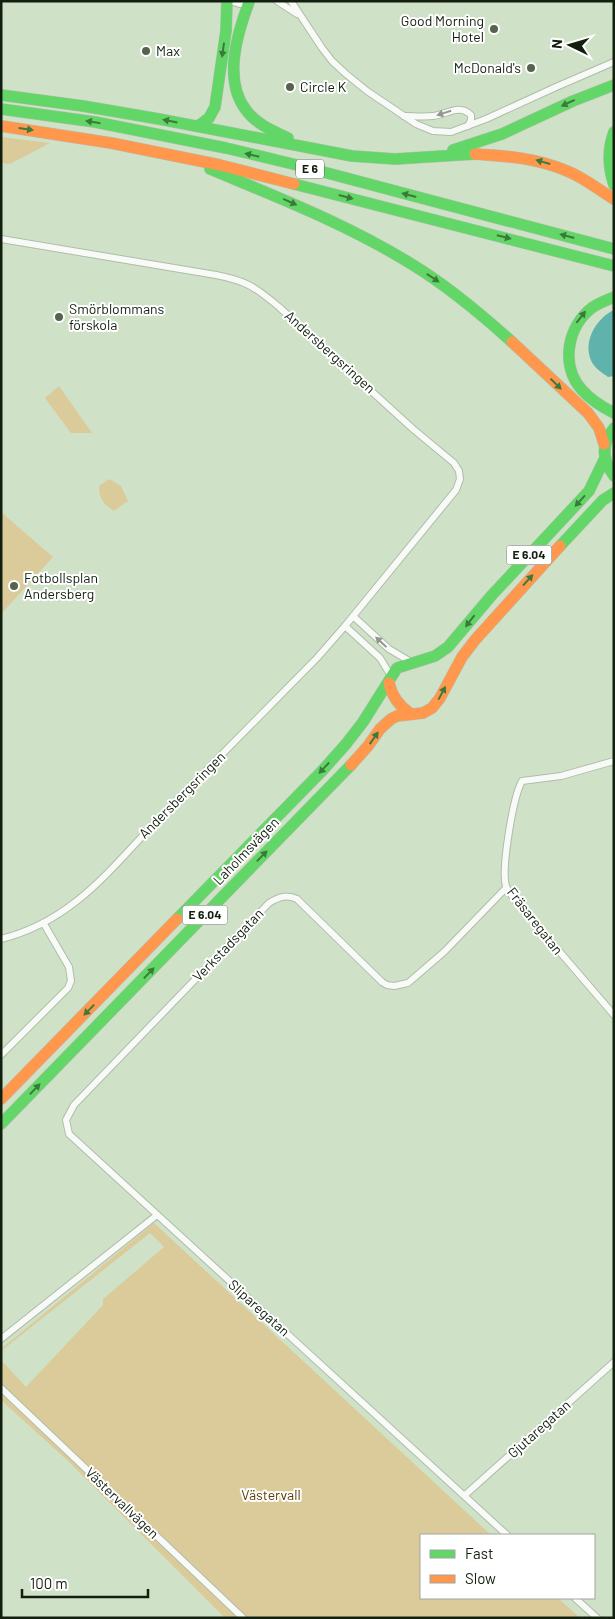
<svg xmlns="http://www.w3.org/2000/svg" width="615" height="1619" viewBox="0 0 615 1619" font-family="Barlow,sans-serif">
  <rect width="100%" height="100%" fill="#cfe1c7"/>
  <g fill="#dccb9a">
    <polygon points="1,137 50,143 10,164 1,163"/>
    <polygon points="59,386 92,433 71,433 45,398"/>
    <path d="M109,479L121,486L128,501L114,511C104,505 99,499 99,486Z"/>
    <polygon points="1,512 53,557 1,614"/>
    <polygon points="154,1223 491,1535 421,1535 421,1598 558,1598 580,1618 225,1618 68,1461 1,1400 1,1360 26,1387 103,1305 103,1299 164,1247 150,1233 1,1351 1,1349"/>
  </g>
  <path fill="#5fb3ac" d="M614,310V376L608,377C603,373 597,370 593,364C581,344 595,319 614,310Z"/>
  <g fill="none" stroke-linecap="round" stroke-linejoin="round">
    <defs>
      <g id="street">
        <polyline points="230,1 240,4 248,3"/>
        <polyline points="277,1 297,14"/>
        <polyline points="291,1 322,48 332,61 346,74 367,91 416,124 433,131 451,132 486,119 556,87 614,62"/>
        <path d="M404,116C414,116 423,117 433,116C446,115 459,103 471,115V120L468,126"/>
        <path d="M1,239L216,275C247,281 255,287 279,307L413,429L454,463L459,471L460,479L456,490L345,626L317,658C268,708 219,758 170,807C117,860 78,920 1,939"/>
        <polyline points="353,616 389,649 411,662"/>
        <polyline points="345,626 380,658 391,676"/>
        <path d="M614,761L561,776L522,781C513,797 501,869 506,886C508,892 514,898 517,902L614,1015"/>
        <path d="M506,888L444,952L408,983L394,986L387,985L382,982L297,899C286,894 279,897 269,903L74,1105L66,1120L69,1134L507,1535"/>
        <polyline points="1,1055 68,988 71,981 69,967 44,924"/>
        <polyline points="1,1339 157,1215"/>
        <polyline points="1,1388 243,1618"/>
        <polyline points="465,1495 614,1362"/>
        <polyline points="575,1598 597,1618"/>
      </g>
      <g id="fast">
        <path d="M249,2C237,34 223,80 246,110C256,124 273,131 288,138"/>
        <polyline points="1,95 83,106 159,119 352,156 395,159 475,154"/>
        <polyline points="1,109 95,122 226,148 297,165 614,249"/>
        <polyline points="198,126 209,118 215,107 226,31 227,1"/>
        <path d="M614,132C607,150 608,167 614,185"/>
        <polyline points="453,150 502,134 573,101 614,85"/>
        <path d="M210,169C279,198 349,225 413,265C449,287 481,314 512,342"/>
        <polyline points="294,184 614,266"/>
        <path d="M614,297C607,300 599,303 593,307C567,326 560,366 582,390C592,401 602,407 614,413"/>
        <path d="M614,428C601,444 602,460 614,476"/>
        <polyline points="560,546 603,500 614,493"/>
        <polyline points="177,919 322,771 346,744 363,722 397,668 435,656 448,647 492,595 589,491 604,460"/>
        <polyline points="1,1124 351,765"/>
      </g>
      <g id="slow">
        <polyline points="1,126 111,143 220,165 294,184"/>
        <path d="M475,154C507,156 537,158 567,171C583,177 599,190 614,199"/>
        <polyline points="512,342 588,413 599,428 604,444"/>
        <path d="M389,683C392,697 399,706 411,714"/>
        <polyline points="351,765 368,746 380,729 391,719 397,716 423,713 432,708 440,698 462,657 475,640 560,546"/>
        <polyline points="1,1099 177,919"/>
      </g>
    </defs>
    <use href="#street" stroke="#afbda9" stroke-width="8"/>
    <use href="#fast" stroke="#b6bfb2" stroke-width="12"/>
    <use href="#slow" stroke="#b6bfb2" stroke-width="12"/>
    <use href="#street" stroke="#f8faf7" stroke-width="6"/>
    <use href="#fast" stroke="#63d668" stroke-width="11"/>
    <use href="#slow" stroke="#ff974d" stroke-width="11"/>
  </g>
  <defs><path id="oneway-solid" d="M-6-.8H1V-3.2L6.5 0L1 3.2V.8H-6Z" transform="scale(1.25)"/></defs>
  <g fill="#3b7a3b">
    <use href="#oneway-solid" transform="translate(223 50) rotate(98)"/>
    <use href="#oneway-solid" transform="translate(568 103) rotate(155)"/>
    <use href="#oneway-solid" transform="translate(170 121) rotate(-169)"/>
    <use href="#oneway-solid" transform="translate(93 122) rotate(-171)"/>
    <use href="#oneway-solid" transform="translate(26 129) rotate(8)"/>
    <use href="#oneway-solid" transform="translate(252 155) rotate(-167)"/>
    <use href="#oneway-solid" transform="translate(543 162) rotate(-164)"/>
    <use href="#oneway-solid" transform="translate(409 195) rotate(-165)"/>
    <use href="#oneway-solid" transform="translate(346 197) rotate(15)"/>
    <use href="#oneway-solid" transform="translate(290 202) rotate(24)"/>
    <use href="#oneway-solid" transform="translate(567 236) rotate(-165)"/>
    <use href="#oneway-solid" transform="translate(504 237) rotate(14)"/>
    <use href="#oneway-solid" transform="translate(433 278) rotate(34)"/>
    <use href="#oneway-solid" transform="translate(581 317) rotate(-52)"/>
    <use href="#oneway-solid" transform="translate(556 384) rotate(44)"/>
    <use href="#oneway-solid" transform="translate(580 501) rotate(132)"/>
    <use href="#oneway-solid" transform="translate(528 580) rotate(-48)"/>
    <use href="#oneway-solid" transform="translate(470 621) rotate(128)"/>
    <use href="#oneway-solid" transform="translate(442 693) rotate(-62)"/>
    <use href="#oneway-solid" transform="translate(374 738) rotate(-55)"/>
    <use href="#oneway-solid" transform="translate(324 768) rotate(133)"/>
    <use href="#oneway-solid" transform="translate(262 856) rotate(-46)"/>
    <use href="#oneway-solid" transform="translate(149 973) rotate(-46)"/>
    <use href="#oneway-solid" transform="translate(89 1010) rotate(134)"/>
    <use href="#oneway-solid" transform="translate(35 1089) rotate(-46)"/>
  </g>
  <g fill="#91978e">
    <use href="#oneway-solid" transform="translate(444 113) rotate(163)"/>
    <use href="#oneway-solid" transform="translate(381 642) rotate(-137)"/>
  </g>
  <g fill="#55634f" stroke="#fff" stroke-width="2">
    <circle cx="494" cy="29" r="5"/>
    <circle cx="146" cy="51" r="5"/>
    <circle cx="531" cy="68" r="5"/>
    <circle cx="290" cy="87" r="5"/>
    <circle cx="59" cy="317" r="5"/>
    <circle cx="14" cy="586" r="5"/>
  </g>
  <g text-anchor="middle" stroke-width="4" stroke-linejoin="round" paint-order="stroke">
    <g fill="#fff" stroke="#5a6256" stroke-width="1">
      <rect x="296" y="159.5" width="28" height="19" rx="4"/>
      <rect x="506.5" y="545.5" width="45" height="19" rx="4"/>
      <rect x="182.5" y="905.5" width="45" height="19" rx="4"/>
    </g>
    <g font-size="12" font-weight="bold" fill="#131f0e">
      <text x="310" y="173">E 6</text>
      <text x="529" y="559">E 6.04</text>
      <text x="205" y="919">E 6.04</text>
    </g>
    <g font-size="14" fill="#131f0e" stroke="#fff" text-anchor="start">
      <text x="484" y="26" text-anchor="end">Good Morning<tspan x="484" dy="16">Hotel</tspan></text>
      <text x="156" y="56">Max</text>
      <text x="521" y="73" text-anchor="end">McDonald's</text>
      <text x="300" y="92">Circle K</text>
      <text x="69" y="314">Smörblommans<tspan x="69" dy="16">förskola</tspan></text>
      <text x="24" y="583">Fotbollsplan<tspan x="24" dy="16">Andersberg</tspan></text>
    </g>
    <g font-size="14" fill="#131f0e" stroke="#fff">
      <text transform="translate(330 352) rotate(42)" y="5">Andersbergsringen</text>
      <text transform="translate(182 795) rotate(-45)" y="5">Andersbergsringen</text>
      <text transform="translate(246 851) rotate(-46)" y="5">Laholmsvägen</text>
      <text transform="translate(535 921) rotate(52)" y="5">Fräsaregatan</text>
      <text transform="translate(228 945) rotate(-46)" y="5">Verkstadsgatan</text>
      <text transform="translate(259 1308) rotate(42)" y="5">Sliparegatan</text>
      <text transform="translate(539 1429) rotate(-42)" y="5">Gjutaregatan</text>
      <text transform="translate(122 1503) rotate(44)" y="5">Västervallvägen</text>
    </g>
    <g font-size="14" fill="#5a3c05" stroke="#fff">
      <text x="271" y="1500">Västervall</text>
    </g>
  </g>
  <rect width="615" height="1619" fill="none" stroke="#131f0e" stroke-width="5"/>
  <rect x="420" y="1534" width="175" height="65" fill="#ffffff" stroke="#a1a59f"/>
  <rect x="430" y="1550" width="25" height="8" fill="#63d668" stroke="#a1a59f"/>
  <text x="465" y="1559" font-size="15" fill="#131f0e">Fast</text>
  <rect x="430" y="1575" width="25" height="8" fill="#ff974d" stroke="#a1a59f"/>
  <text x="465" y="1584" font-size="15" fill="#131f0e">Slow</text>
  <g transform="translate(570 45) rotate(275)" stroke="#ffffff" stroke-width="4" paint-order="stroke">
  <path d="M0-4L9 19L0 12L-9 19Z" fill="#131f0e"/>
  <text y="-8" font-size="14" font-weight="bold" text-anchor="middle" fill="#131f0e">N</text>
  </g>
  <path d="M22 1589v8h126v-8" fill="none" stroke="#131f0e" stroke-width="2.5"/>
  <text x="30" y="1589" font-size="15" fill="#131f0e" stroke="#ffffff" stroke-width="4" paint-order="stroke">100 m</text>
</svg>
